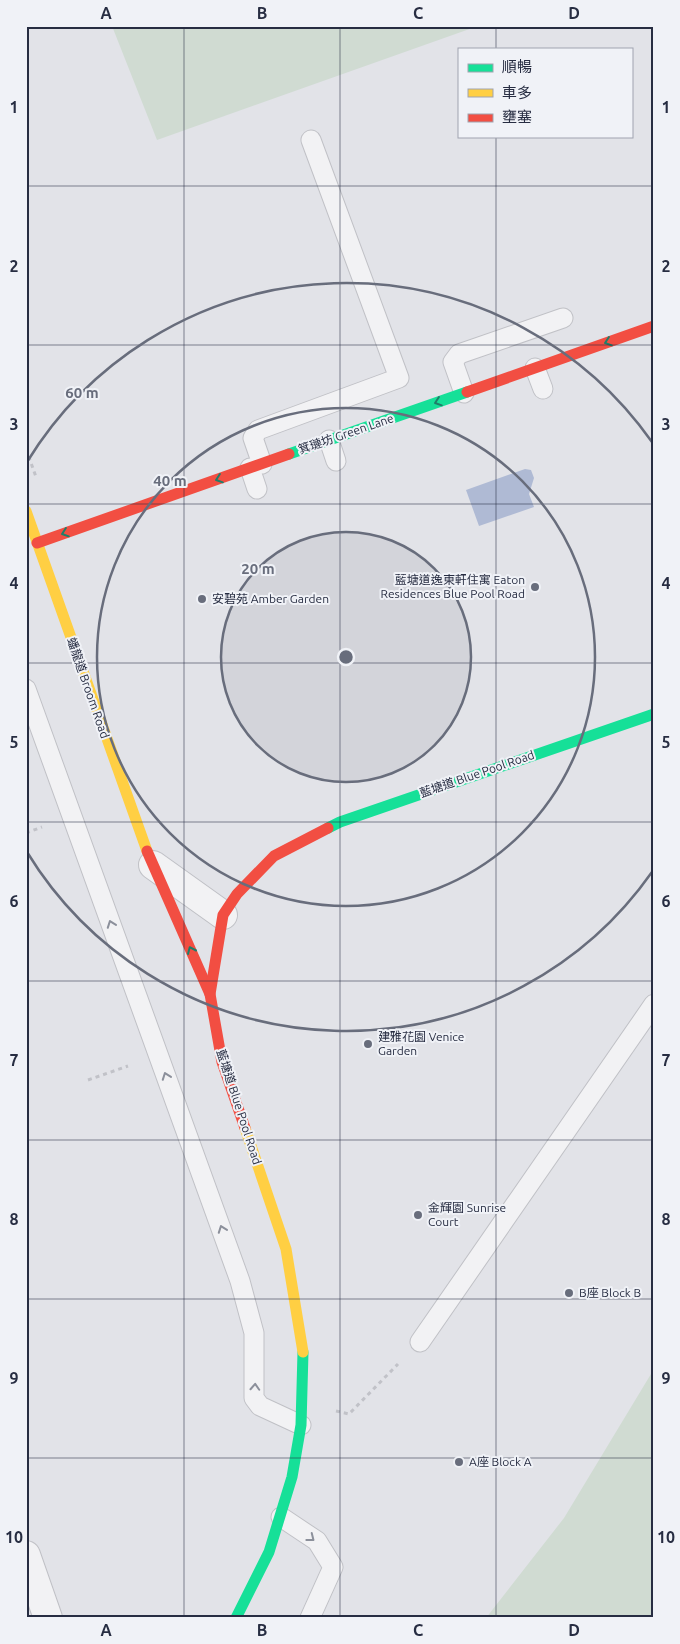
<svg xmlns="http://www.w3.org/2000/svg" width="680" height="1644" viewBox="0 0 680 1644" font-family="Ubuntu,'Noto Sans TC',sans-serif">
  <rect width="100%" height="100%" fill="#e2e3e8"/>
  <g fill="#d0dbd2">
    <polygon points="112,26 478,26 157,140"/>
    <polygon points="654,1369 654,1618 486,1618 564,1518"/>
  </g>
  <polygon fill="#afbad4" points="525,469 531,470 534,478 529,494 534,507 479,526 466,490"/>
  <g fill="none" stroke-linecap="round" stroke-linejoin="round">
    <defs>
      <g id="lane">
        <polyline points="535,368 543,389"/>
        <polyline points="464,393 453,362 459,354 563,318"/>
        <polyline points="329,440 336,461"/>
        <polyline points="262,464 253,438 258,430 399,378 311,140"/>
        <polyline points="250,468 257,489"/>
        <polyline points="26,689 240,1281 254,1333 254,1398 260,1406 301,1425"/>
        <polyline points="420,1342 654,1004"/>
        <polyline points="281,1517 317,1541 333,1567 310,1618"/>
      </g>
      <g id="street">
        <polyline points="153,865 223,915"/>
        <polyline points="26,1555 48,1618"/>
      </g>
    </defs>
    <use href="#lane" stroke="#c0c1c6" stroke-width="21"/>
    <use href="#street" stroke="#c0c1c6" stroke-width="30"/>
    <g stroke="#c1c2c8" stroke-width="3" stroke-dasharray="4 4" stroke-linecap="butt">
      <polyline points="26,449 36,477"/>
      <polyline points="26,833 42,827"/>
      <polyline points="88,1080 128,1066"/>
      <polyline points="336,1411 349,1414 398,1364"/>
    </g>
    <use href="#lane" stroke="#f2f2f4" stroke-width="19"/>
    <use href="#street" stroke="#f2f2f4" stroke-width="28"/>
    <g stroke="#16e098" stroke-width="11">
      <polyline points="289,454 467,392"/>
      <polyline points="328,828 340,822 654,714"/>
      <polyline points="236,1618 269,1552 292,1477 301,1425 303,1352"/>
    </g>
    <g stroke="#ffcf43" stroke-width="11">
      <polyline points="26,511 147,851"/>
      <polyline points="245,1128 286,1249 303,1352"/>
    </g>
    <g stroke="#f24e42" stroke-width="11">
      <polyline points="467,392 654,326"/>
      <polyline points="37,543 289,454"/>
      <polyline points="147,851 210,994"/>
      <polyline points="245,1128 222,1062 210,994 223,915 237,894 274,856 328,828"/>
    </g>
  </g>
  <defs><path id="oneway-chevron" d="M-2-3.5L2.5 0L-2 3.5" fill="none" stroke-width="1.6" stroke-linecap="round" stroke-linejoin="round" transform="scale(1.25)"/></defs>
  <g stroke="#1f7e69">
    <use href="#oneway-chevron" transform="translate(608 342) rotate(161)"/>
    <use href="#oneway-chevron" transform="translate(438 402) rotate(161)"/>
    <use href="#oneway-chevron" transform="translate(219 479) rotate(161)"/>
    <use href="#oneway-chevron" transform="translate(65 533) rotate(161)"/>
    <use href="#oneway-chevron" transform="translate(191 950) rotate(-114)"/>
  </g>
  <g stroke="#8c909b">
    <use href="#oneway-chevron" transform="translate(111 924) rotate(-110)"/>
    <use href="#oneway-chevron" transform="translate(166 1076) rotate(-110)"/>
    <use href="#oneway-chevron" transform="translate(222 1229) rotate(-110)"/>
    <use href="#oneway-chevron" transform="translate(255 1387) rotate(-87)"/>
    <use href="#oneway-chevron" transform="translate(311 1538) rotate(38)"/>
  </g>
  <path fill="none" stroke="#272d42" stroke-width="1" stroke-opacity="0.55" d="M184,26V1618M340,26V1618M496,26V49M496,136V1618M26,186H654M26,345H654M26,504H654M26,663H654M26,822H654M26,981H654M26,1140H654M26,1299H654M26,1458H654"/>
  <circle cx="346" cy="657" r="125" fill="#686d7c" fill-opacity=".12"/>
  <g fill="none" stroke="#686d7c" stroke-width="2.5">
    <circle cx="346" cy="657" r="125"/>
    <circle cx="346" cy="657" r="249"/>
    <path d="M652 872A374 374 0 0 1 27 852M27 462A374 374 0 0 1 652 442"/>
  </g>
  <g fill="#686d7c" stroke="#f0f2f7" stroke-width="2">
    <circle cx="535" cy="587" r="5"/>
    <circle cx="202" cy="599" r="5"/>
    <circle cx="368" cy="1044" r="5"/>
    <circle cx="418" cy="1215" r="5"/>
    <circle cx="569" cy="1293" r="5"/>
    <circle cx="459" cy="1462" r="5"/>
  </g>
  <g text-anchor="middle" stroke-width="4" stroke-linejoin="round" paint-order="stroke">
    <g font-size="12" fill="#272d42" stroke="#f0f2f7">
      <text transform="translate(346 434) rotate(-19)" y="4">箕璉坊 Green Lane</text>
      <text transform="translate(88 688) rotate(71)" y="4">蟠龍道 Broom Road</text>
      <text transform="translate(477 774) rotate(-19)" y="4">藍塘道 Blue Pool Road</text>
      <text transform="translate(239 1107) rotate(72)" y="4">藍塘道 Blue Pool Road</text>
    </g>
    <g font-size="12" fill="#272d42" stroke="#f0f2f7" text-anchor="start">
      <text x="525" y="584" text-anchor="end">藍塘道逸東軒住寓 Eaton<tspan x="525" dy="14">Residences Blue Pool Road</tspan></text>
      <text x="212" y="603">安碧苑 Amber Garden</text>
      <text x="378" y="1041">建雅花園 Venice<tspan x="378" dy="14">Garden</tspan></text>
      <text x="428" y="1212">金輝園 Sunrise<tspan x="428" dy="14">Court</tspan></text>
      <text x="579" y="1297">B座 Block B</text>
      <text x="469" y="1466">A座 Block A</text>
    </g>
  </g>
  <circle cx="346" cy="657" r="8" fill="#686d7c" stroke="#f0f2f7" stroke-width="2.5"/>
  <g font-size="15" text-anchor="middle" font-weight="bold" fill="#686d7c" stroke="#f0f2f7" stroke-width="4" stroke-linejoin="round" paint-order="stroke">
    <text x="82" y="398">60 m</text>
    <text x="170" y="486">40 m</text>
    <text x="258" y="574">20 m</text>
  </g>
  <rect width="680" height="1644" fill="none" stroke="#f0f2f7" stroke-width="55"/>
  <rect x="458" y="48" width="175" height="90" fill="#f0f2f7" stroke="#a0a3af"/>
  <rect x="468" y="64" width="25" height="8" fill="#16e098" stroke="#a0a3af"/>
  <text x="502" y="72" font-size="15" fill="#272d42">順暢</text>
  <rect x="468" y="89" width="25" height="8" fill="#ffcf43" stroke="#a0a3af"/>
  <text x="502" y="98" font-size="15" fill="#272d42">車多</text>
  <rect x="468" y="114" width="25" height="8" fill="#f24e42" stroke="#a0a3af"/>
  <text x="502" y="122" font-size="15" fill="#272d42">壅塞</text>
  <rect x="28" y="28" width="624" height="1588" fill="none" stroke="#272d42" stroke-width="2"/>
  <g font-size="16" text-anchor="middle" font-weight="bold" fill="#272d42">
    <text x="106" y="19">A</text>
    <text x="262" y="19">B</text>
    <text x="418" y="19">C</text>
    <text x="574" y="19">D</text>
    <text x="14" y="113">1</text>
    <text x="666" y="113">1</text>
    <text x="14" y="272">2</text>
    <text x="666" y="272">2</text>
    <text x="14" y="430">3</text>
    <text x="666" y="430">3</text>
    <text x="14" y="589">4</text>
    <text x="666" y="589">4</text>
    <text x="14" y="748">5</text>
    <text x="666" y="748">5</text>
    <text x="14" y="907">6</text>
    <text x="666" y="907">6</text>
    <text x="14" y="1066">7</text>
    <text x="666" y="1066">7</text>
    <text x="14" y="1225">8</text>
    <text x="666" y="1225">8</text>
    <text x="14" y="1384">9</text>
    <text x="666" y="1384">9</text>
    <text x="14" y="1543">10</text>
    <text x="666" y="1543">10</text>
    <text x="106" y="1636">A</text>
    <text x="262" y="1636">B</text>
    <text x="418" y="1636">C</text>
    <text x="574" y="1636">D</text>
  </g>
</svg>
